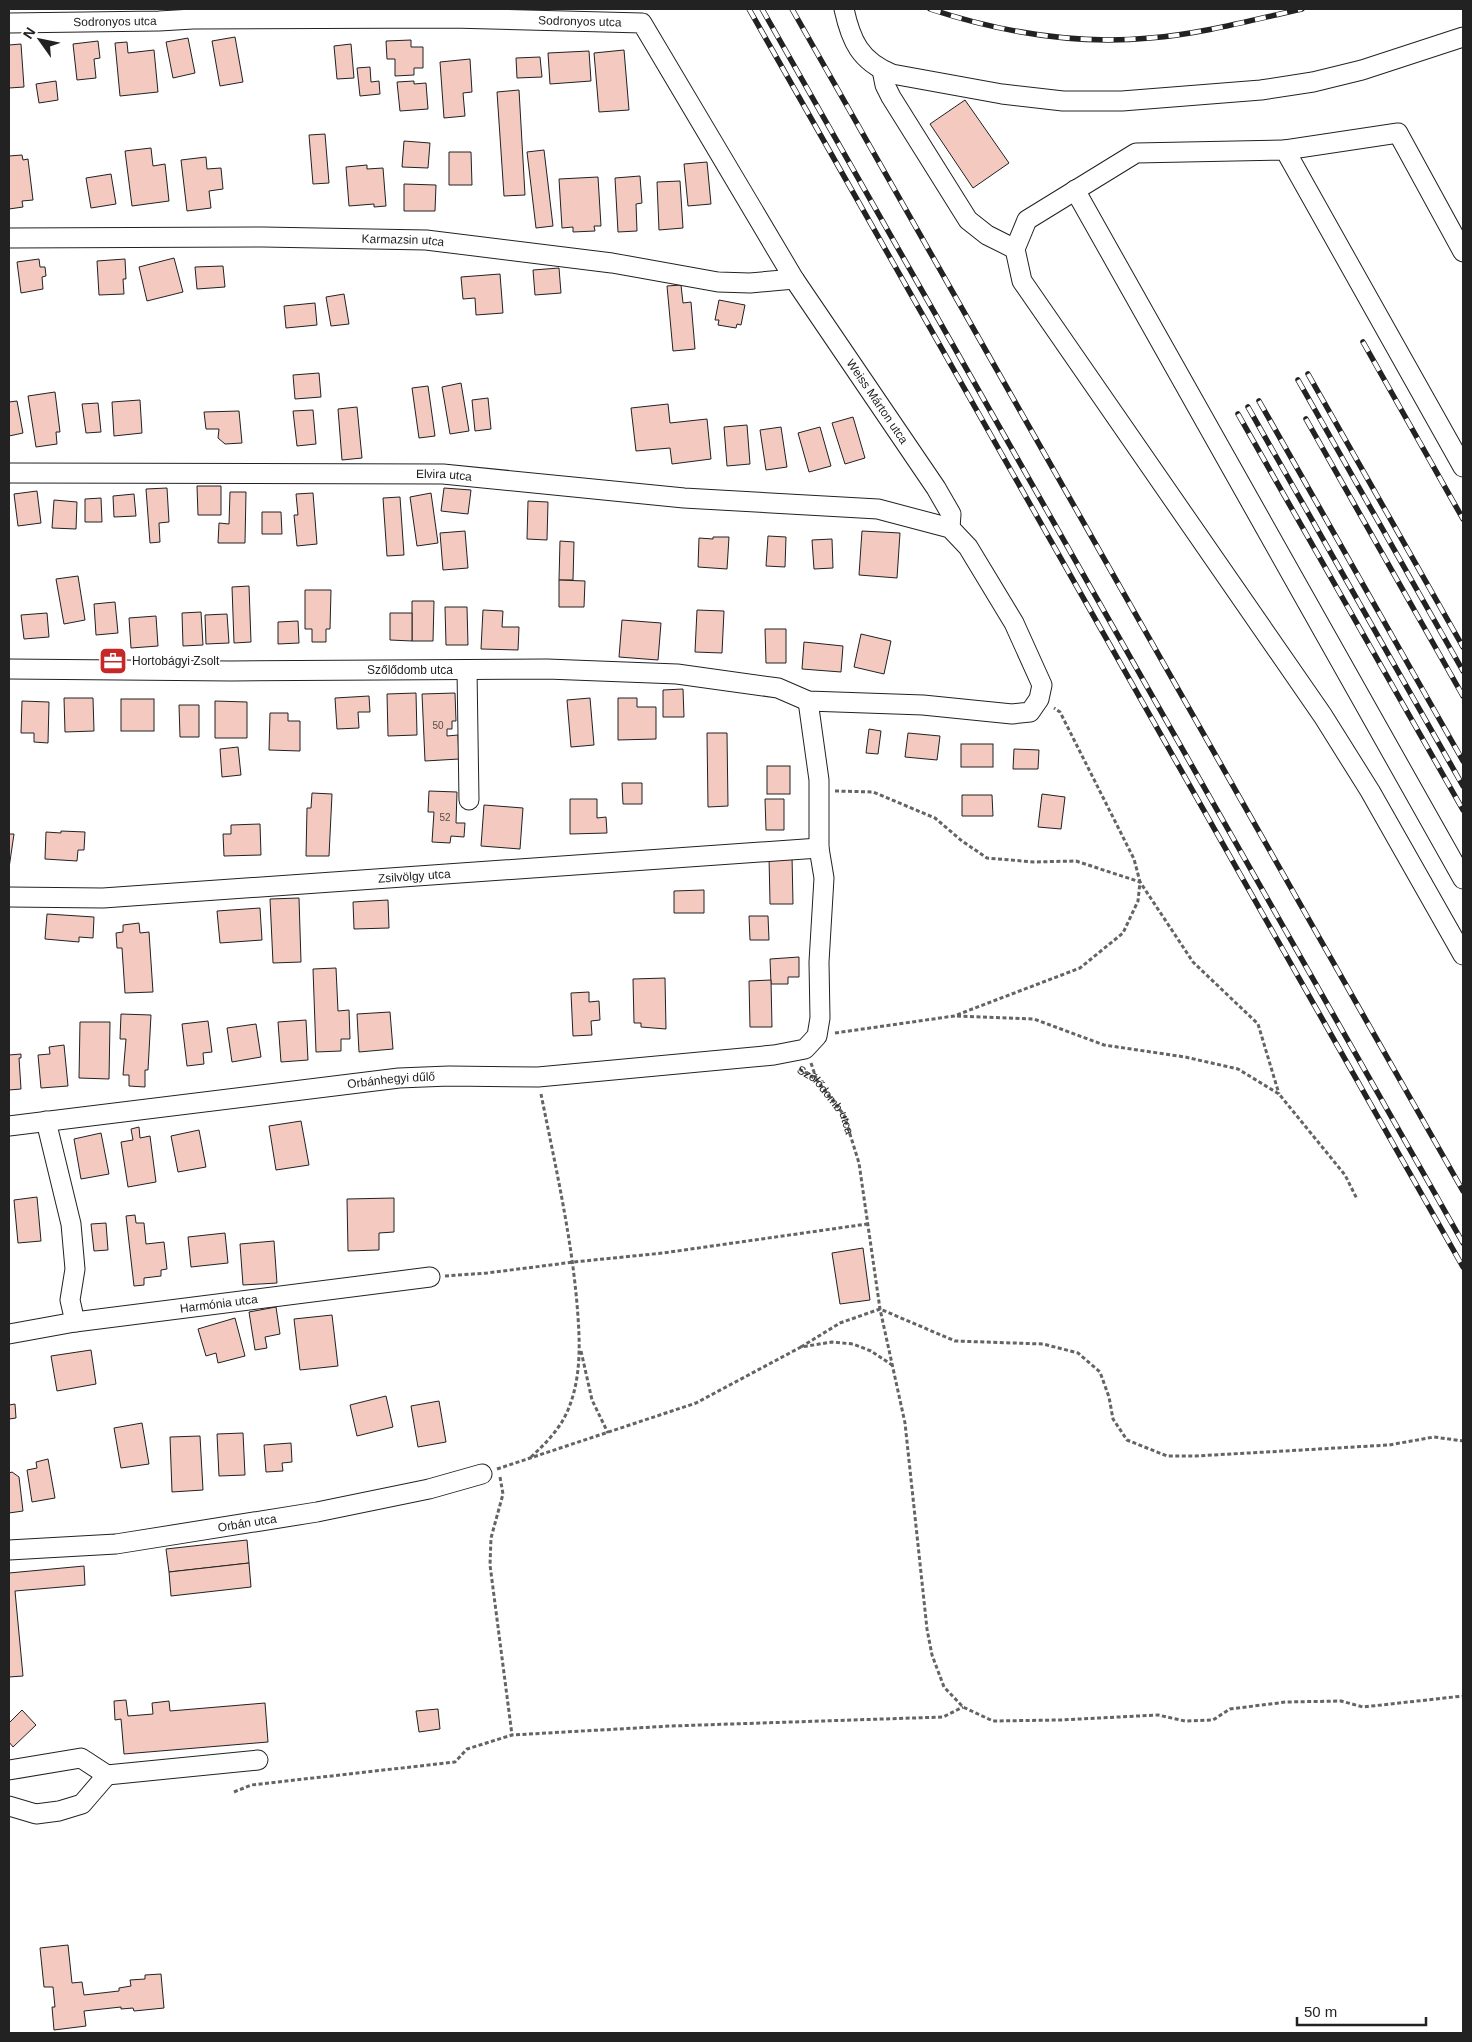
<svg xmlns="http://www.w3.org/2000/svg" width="1472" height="2042" viewBox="0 0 1472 2042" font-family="Arial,sans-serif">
  <rect width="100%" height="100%" fill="#fff"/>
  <g fill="#f3c9c0" stroke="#222">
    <polygon points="235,37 243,82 220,86 212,41"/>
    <polygon points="188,38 195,73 173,78 166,42"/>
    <polygon points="411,40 411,47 423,47 423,68 414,68 414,75 395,76 395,59 387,59 386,41"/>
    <polygon points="98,41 100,58 94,59 96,78 77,80 73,44"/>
    <polygon points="127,42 128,53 154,50 158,92 120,96 115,43"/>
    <polygon points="21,44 24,87 9,88 9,45"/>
    <polygon points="351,44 354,78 337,79 334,46"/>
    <polygon points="624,50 629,110 599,112 594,53"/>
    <polygon points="589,51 591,81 550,84 548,53"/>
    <polygon points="540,57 542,77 517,78 516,58"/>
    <polygon points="470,59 472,92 463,93 465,116 444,118 440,62"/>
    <polygon points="370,67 371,82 379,81 380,94 360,96 357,68"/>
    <polygon points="56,81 58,100 39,103 36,84"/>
    <polygon points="414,81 414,84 426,83 428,109 400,111 397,82"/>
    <polygon points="519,90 525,195 504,196 497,92"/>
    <polygon points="965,100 1009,163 973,188 930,124"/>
    <polygon points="325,134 329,183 313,184 309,135"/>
    <polygon points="404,141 430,143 428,168 402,167"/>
    <polygon points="151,148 153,166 165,164 169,201 132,206 125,151"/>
    <polygon points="544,150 553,226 536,228 527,152"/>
    <polygon points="449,152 471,152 472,185 449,185"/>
    <polygon points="22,155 23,160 28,159 33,200 22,201 23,207 9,209 9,156"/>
    <polygon points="206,157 207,169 221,168 223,189 209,191 211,208 187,211 181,160"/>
    <polygon points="707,162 711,204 688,206 684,164"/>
    <polygon points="367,165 367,169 383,168 386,206 374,207 374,204 349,206 346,167"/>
    <polygon points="111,174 116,204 91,208 86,178"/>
    <polygon points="640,176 642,203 636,204 637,231 618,232 615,178"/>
    <polygon points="598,177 601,226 594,226 595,231 573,232 573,227 562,228 559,179"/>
    <polygon points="680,181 683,228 659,230 657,182"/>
    <polygon points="404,184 436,185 435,211 404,211"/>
    <polygon points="174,258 183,292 147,301 139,267"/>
    <polygon points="39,259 40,267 45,267 46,276 42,277 43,289 21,293 17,262"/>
    <polygon points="125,259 126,279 123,279 124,294 99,295 97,261"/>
    <polygon points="223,266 225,287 197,289 195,267"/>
    <polygon points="559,268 561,293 535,295 533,270"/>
    <polygon points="500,274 503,313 476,315 475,298 463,299 461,277"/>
    <polygon points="681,285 683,303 691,302 695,349 673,351 667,286"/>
    <polygon points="344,294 349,324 331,326 326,297"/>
    <polygon points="719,300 745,305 741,325 737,324 736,328 718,325 719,320 715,320"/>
    <polygon points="315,303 317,325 286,328 284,306"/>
    <polygon points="319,373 321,397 295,399 293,375"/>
    <polygon points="461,383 469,431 450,434 442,387"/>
    <polygon points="428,386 435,436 419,438 412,388"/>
    <polygon points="55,392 60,432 56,432 57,444 36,447 28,396"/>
    <polygon points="488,398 491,429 475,431 472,400"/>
    <polygon points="140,400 142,433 114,436 112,402"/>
    <polygon points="17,401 23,433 9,436 9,402"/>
    <polygon points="98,403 101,432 86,433 82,404"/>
    <polygon points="668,404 670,423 707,419 711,459 672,464 670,448 636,451 631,408"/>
    <polygon points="357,407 362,458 342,460 338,409"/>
    <polygon points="313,410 316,444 297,446 293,411"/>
    <polygon points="239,411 242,443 225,444 218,438 219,429 206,429 204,412"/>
    <polygon points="853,417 865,458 845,464 832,423"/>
    <polygon points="747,425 750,464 727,466 724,427"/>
    <polygon points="781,427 787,467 766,470 760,430"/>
    <polygon points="820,427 831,466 809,472 798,433"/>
    <polygon points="197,486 221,486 221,515 198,515"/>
    <polygon points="167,488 169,522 159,523 160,542 150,543 146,489"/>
    <polygon points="444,488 471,490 468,514 441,511"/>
    <polygon points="37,491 41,523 18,526 14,494"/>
    <polygon points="230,492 246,492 245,543 218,543 219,523 229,524"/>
    <polygon points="313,493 317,544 297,546 294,515 298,515 296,494"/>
    <polygon points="431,493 438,543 417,546 410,497"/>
    <polygon points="134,494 136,516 114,517 113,496"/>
    <polygon points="400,497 404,555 387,556 383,498"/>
    <polygon points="101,498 102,522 85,522 85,499"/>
    <polygon points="54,500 77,502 76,529 52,528"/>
    <polygon points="528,501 548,502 547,540 527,539"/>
    <polygon points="262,512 281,512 282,534 262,534"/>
    <polygon points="465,531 468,568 443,570 440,533"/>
    <polygon points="862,531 900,533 897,578 859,575"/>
    <polygon points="768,536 786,537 785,567 766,566"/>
    <polygon points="713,537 729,537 727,569 698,567 699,538 713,539"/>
    <polygon points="832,539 833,568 814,569 812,540"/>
    <polygon points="560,541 574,542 573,580 559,580"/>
    <polygon points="78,576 85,620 64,624 56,579"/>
    <polygon points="559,580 585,581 584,607 559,607"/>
    <polygon points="249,586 251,642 234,643 232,587"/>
    <polygon points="305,590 331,590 330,629 326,629 326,642 312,642 312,629 305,629"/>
    <polygon points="412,601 434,601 433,641 412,641"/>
    <polygon points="115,602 118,633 96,635 94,604"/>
    <polygon points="445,607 467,607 468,645 446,645"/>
    <polygon points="483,610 503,611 502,627 519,627 518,650 481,649"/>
    <polygon points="697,610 724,611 722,653 695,652"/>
    <polygon points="201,612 203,645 183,646 182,613"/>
    <polygon points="47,613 49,637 24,639 21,615"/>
    <polygon points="390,613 412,613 412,641 390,640"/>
    <polygon points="227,614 229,643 206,644 205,615"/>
    <polygon points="156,616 158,646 131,648 129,618"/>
    <polygon points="622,620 661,623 658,660 619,657"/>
    <polygon points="298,621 299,643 278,644 278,622"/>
    <polygon points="765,629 786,629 786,663 766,663"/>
    <polygon points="861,634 891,641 884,674 854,667"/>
    <polygon points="804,642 843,646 841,672 802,669"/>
    <polygon points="683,689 684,717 663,717 663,690"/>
    <polygon points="416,693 417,735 388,736 387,694"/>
    <polygon points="455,693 456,721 452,721 452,729 447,729 447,736 458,735 459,759 425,761 422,694"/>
    <polygon points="369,696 370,712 358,712 359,728 337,729 335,698"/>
    <polygon points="64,698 93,698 94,731 65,732"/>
    <polygon points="590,698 594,745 571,747 567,700"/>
    <polygon points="618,698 637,698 637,707 656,707 656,739 618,740"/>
    <rect x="121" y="699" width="33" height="32"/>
    <polygon points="22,701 49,702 48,743 34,742 34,733 21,733"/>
    <polygon points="215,701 247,702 247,738 215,738"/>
    <polygon points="179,705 199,705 199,737 180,737"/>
    <polygon points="270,713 288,713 288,721 300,721 300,751 269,750"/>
    <polygon points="869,729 881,731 878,754 866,753"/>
    <polygon points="707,733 727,733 728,806 708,807"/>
    <polygon points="908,733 940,736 937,760 905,757"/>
    <rect x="961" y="744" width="32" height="23"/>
    <polygon points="238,747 241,775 222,777 220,749"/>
    <polygon points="1014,749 1039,750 1038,769 1013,769"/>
    <rect x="767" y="766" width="23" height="28"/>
    <polygon points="622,783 642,783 642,804 623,804"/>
    <polygon points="429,791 457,792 456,823 465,823 464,837 451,836 450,843 432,842 434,812 428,812"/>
    <polygon points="312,793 332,794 329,856 306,856 307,808 311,808"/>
    <polygon points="1042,794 1065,797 1061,829 1038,827"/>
    <polygon points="962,795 992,795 993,816 962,816"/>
    <polygon points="570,799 597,799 597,818 606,817 607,833 570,834"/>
    <polygon points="765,799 784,799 784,830 766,830"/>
    <polygon points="484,805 523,808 520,849 481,846"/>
    <polygon points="260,824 261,855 224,856 223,834 231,834 231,825"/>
    <polygon points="61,831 85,832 84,850 78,850 77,861 45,859 46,832 61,833"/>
    <polygon points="9,834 14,834 9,868"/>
    <polygon points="769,856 792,856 793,904 770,904"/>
    <polygon points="704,890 704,913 674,913 674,891"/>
    <polygon points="299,898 301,962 273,963 270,899"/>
    <polygon points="388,900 389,928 354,929 353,902"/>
    <polygon points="260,908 262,940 220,943 217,911"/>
    <polygon points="47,914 94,917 93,938 79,937 79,942 45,939"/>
    <polygon points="749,916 768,916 769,940 750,940"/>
    <polygon points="139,923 140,933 149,932 153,992 125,993 122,948 117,948 116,933 123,932 123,925"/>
    <polygon points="799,957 799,977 788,977 788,984 771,984 770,959"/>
    <polygon points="336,968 338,1011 349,1010 350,1039 341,1039 341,1051 316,1052 313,969"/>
    <polygon points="665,978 666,1029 641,1027 641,1023 634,1023 633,979"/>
    <polygon points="771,980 772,1027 750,1027 749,981"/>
    <polygon points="589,992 589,1002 599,1001 600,1020 591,1021 592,1035 573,1036 571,993"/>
    <polygon points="390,1012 393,1049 359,1052 357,1014"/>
    <polygon points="121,1014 151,1015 148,1070 145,1070 145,1087 129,1086 129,1075 123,1075 126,1039 120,1039"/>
    <polygon points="306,1020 308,1060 281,1062 278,1022"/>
    <polygon points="208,1021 212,1052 203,1053 204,1064 187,1066 182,1024"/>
    <polygon points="80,1022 110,1022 109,1079 79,1078"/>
    <polygon points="256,1024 261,1057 232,1062 227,1028"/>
    <polygon points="64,1045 68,1086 41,1088 38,1055 50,1054 49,1047"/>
    <polygon points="21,1054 21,1058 19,1058 21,1089 9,1090 9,1055"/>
    <polygon points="301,1121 309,1165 276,1170 269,1126"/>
    <polygon points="139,1127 140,1138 150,1136 156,1182 128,1187 121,1142 133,1140 131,1129"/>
    <polygon points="199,1130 206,1167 178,1172 171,1136"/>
    <polygon points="101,1133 109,1174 81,1179 74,1139"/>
    <polygon points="37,1197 41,1241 18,1243 14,1200"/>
    <polygon points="394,1198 394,1232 379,1233 379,1250 348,1251 347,1199"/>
    <polygon points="135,1215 136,1223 144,1223 146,1244 164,1242 167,1269 161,1270 161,1276 144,1278 144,1285 134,1286 126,1216"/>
    <polygon points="106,1223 108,1250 94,1251 91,1224"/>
    <polygon points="225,1233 228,1263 191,1267 188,1237"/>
    <polygon points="274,1241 277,1283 243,1285 240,1244"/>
    <polygon points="863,1248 870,1300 840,1304 832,1253"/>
    <polygon points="276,1307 280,1334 265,1337 267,1348 255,1350 249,1312"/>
    <polygon points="332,1315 338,1366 300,1370 294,1319"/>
    <polygon points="235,1318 245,1356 218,1363 216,1353 206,1356 198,1329"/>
    <polygon points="91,1350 96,1384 57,1391 51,1356"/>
    <polygon points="386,1396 393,1427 357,1436 350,1405"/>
    <polygon points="439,1401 446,1442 418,1447 411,1406"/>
    <polygon points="15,1404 16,1418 9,1419 9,1405"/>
    <polygon points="142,1423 149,1464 121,1468 114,1428"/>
    <polygon points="243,1433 245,1475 219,1476 217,1434"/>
    <polygon points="200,1436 203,1490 172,1492 170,1437"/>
    <polygon points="291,1443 292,1462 282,1463 283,1471 266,1472 264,1445"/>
    <polygon points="48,1459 55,1498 32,1502 27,1470 37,1468 36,1462"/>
    <polygon points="12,1472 19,1477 23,1511 9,1513 9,1473"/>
    <polygon points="247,1540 249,1563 169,1572 166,1549"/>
    <polygon points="249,1563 251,1587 171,1596 169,1572"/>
    <polygon points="84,1566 85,1585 15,1591 23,1676 9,1677 9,1573"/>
    <polygon points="126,1700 128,1716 153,1714 152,1703 169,1701 170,1711 265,1703 268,1742 124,1754 121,1719 115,1720 114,1701"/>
    <polygon points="438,1709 440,1729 419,1732 416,1711"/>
    <polygon points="22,1710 36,1725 13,1747 9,1742 9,1723"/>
    <polygon points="68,1945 72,1983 82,1982 84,1995 119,1991 119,1988 131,1986 130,1980 145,1979 145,1975 161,1974 164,2008 134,2011 133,2008 121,2009 121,2007 84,2011 86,2026 54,2030 52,2007 55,2007 53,1987 44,1987 40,1948"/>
  </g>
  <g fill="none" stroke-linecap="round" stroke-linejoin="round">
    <defs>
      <g id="minor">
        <path d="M844,9C851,41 860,61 892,74L1002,94L1063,101H1122L1261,90L1313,82L1362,70L1463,37"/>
        <path id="s2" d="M9,23L159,21L193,19L452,18L642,23L794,279L936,488L951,514L950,528"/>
        <polyline points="882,70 885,85 891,97 968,220 987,235 1015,249"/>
        <polyline points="1285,150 1398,133 1463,252"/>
        <polyline points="1075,190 1463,879"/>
        <path id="s3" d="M9,238L263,237L426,240L612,263L718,282L750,283L794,279"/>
        <polyline points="1463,467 1285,150 1136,153 1027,220 1015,249 1022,281 1323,716 1370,791 1463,955"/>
        <path id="s4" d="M9,473L443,474L684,498L878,509L950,528L968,547L1014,623L1042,685L1039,699L1030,712L1012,714L923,705L808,701L778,688L677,674L547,669L231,671L9,669"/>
        <polyline points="467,670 469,800"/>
        <path id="s5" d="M9,897L103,898L819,848"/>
        <polyline points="46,1121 71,1224 75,1269 70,1300 75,1322"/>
        <path id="s6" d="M9,1126L399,1078L449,1076L538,1077L774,1055L805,1049L817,1036L820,1018L819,962L824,878L819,848V780L808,701"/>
        <path id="s7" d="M9,1334L75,1322L430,1277"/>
        <path id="s8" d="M9,1550L116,1544L317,1512L429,1489L482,1474"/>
        <polyline points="9,1770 81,1758 107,1775 258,1760"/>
        <polyline points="9,1806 36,1814 59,1811 82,1804 107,1775"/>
      </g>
    </defs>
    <use href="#minor" stroke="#222" stroke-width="21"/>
    <g stroke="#646464" stroke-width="3" stroke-dasharray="4 2.5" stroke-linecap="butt">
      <polyline points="835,791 873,792 935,818 962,841 987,858 1034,862 1076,861 1140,882 1193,962 1258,1024 1279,1094"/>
      <polyline points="957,1016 1034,1019 1104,1045 1185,1057 1238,1069 1279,1094 1345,1175 1357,1199"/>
      <polyline points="835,1033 954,1016 1080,968 1123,933 1138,901 1140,882 1134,859 1060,712 1054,708"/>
      <polyline points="811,1063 816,1078"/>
      <path id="s1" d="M799,1069L816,1079L844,1115L859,1163L880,1309L905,1423L927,1629L932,1655L944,1687L963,1707L993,1721L1060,1720L1158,1715L1185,1721L1213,1720L1230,1709L1286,1702L1341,1701L1363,1707L1463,1696"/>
      <polyline points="445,1276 487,1273 574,1262 663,1253 867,1224"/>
      <polyline points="801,1347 840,1323 880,1309 955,1341 1043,1344 1078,1353 1100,1372 1109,1397 1113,1419 1127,1440 1167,1456 1196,1456 1389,1445 1434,1437 1463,1441"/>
      <polyline points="581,1351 592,1400 608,1433"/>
      <path d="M531,1457C546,1443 560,1429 568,1410C582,1376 580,1340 577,1304C571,1234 555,1164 541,1094"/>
      <polyline points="497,1469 696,1403 801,1347 832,1342 853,1344 871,1351 892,1365"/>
      <polyline points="500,1477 503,1494 491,1538 490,1565 512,1735"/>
      <polyline points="234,1792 251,1785 455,1762 467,1749 512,1735 671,1726 943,1717 963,1707"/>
    </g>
    <use href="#minor" stroke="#fff" stroke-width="19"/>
    <defs>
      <g id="rail">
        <polyline points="749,9 1463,1267"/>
        <polyline points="762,9 1463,1243"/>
        <polyline points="792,9 1463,1191"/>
        <path d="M930,9C1000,32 1075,45 1150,38C1201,34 1252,20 1302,9"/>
        <polyline points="1363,342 1463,519"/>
        <polyline points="1308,374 1463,647"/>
        <polyline points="1298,380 1463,671"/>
        <polyline points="1259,401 1463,761"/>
        <polyline points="1248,407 1463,786"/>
        <polyline points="1238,414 1463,810"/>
        <polyline points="1306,419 1463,696"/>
      </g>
    </defs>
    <use href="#rail" stroke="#222" stroke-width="5.5"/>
    <use href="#rail" stroke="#fff" stroke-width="4" stroke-dasharray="11" stroke-linecap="butt"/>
  </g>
  <defs>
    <symbol id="office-square" viewBox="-11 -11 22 22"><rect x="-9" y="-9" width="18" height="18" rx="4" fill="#c62828" stroke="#fff"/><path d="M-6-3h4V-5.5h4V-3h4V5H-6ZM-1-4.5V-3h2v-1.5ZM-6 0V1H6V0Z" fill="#fff"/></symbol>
  </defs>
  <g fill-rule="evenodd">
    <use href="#office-square" x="97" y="645" width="32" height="32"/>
  </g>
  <g text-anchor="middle" stroke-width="4" stroke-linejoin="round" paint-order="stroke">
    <g font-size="10" fill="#564c4a">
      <text x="438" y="729">50</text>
      <text x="445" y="821">52</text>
    </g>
    <g font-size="12" fill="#222" stroke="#fff">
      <text dy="4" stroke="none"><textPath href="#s2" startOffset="571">Sodronyos utca</textPath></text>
      <text dy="4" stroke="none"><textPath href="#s2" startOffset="106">Sodronyos utca</textPath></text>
      <text dy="4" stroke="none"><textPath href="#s3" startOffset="394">Karmazsin utca</textPath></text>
      <text dy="4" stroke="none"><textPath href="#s2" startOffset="1079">Weiss Márton utca</textPath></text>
      <text dy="4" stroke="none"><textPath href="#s4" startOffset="435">Elvira utca</textPath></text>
      <text x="410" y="674">Szőlődomb utca</text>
      <text dy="4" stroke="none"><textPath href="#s5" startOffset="406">Zsilvölgy utca</textPath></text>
      <text dy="4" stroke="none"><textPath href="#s6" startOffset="385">Orbánhegyi dűlő</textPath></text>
      <text dy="4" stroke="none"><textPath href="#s1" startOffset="42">Szőlődomb utca</textPath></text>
      <text dy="4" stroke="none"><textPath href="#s7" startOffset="212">Harmónia utca</textPath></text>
      <text dy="4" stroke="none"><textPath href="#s8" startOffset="240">Orbán utca</textPath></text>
    </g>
    <g font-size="12" fill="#222" stroke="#fff" text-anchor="start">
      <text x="132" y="665">Hortobágyi Zsolt</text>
    </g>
  </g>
  <rect width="1472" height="2042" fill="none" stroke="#222222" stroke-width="20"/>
  <g transform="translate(40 40) rotate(303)" stroke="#ffffff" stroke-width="4" paint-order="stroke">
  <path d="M0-4L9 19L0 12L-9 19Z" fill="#222222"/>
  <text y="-8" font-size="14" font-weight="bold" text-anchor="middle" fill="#222222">N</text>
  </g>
  <path d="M1297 2017v8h129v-8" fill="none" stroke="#222222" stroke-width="2.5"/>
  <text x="1304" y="2017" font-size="15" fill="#222222" stroke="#ffffff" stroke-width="4" paint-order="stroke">50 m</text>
</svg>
